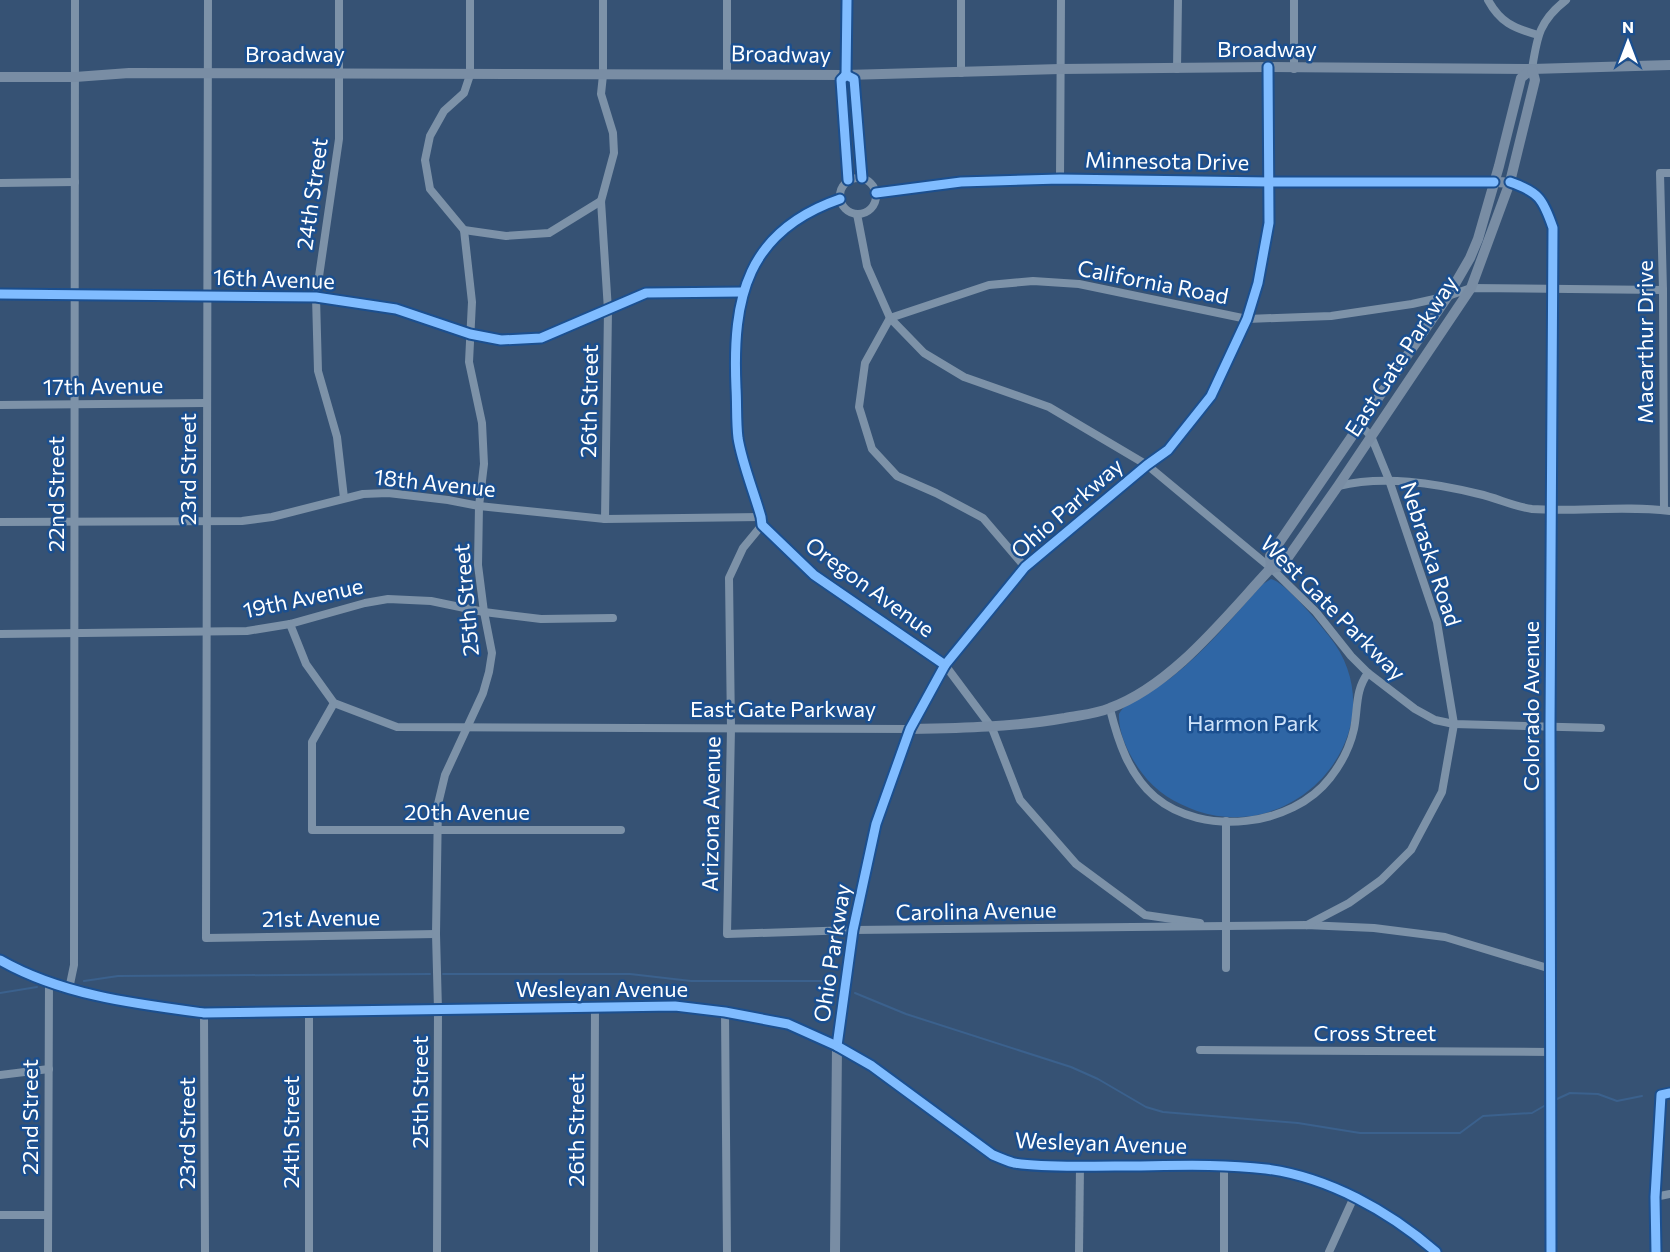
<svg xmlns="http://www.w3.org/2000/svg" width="1670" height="1252" viewBox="0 0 1670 1252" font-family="Commissioner,sans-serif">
  <rect width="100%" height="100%" fill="#365274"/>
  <path fill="#2f66a5" d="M1271,579C1285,582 1319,623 1329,636C1400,725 1302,846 1197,811C1175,803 1156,792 1142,773C1130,757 1118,734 1119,714C1127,699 1159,688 1172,677C1206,651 1234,615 1263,584Z"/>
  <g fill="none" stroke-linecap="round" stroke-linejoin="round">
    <g stroke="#3b618d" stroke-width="2">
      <polyline points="443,974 630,974 691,981 834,981"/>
      <polyline points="84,981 118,976 430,974"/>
      <polyline points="0,993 37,987"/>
      <polyline points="855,993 906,1014 1071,1067 1098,1079 1146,1107 1163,1112 1298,1123 1360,1133 1460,1133 1483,1116 1532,1113 1544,1106"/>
      <polyline points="1557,1099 1570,1093 1598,1094 1617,1101 1642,1096"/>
    </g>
    <g stroke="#7d92a8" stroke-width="8">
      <polyline points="208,0 206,938 436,934"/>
      <polyline points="339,0 339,139 316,297 318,371 337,437 344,498"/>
      <polyline points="603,0 603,75 601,94 613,133 614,153 601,201 608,310 605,519"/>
      <polyline points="1294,0 1294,69"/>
      <path d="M1488,0C1500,22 1513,28 1538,35"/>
      <polyline points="1177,69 1178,0"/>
      <path d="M1532,69C1537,37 1539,21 1566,0"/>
      <polyline points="727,73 727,0"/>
      <polyline points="961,73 961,0"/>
      <polyline points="846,75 841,80 848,180"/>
      <polyline points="846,75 847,0"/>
      <polyline points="848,75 854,79 862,178"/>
      <circle cx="858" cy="196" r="18"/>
      <polyline points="1060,179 1061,0"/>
      <polyline points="0,183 75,182"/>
      <polyline points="876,193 961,182 1060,179 1270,182 1494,182"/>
      <path d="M840,199C747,231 732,297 736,388C737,404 736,422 738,438C742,463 754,492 761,517L762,525L814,575L945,665L992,728L1020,800L1076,864L1145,915L1200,923"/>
      <polyline points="857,214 867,266 890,318 924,353 964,377 1049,407 1147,465 1271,568 1316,612 1351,656 1368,673 1415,709 1435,720 1454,724 1601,728"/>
      <polyline points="464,230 506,236 549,233 601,201"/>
      <polyline points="0,294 316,297 396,309 470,334 501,340 541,338 646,293 742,292"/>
      <polyline points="0,405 206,403"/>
      <path d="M1338,486C1384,475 1434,483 1479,494C1497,498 1515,507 1532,509C1578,512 1625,505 1670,511"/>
      <polyline points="1664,510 1663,290 1660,173 1670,173"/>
      <polyline points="0,522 242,521 272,517 363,494 388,493 448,500 479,506 605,519 761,517"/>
      <polyline points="762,525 743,548 729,578 731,728 727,934 853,930 1306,925 1374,928 1445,937 1551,969"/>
      <polyline points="1025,567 983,518 936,493 897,476 872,449 859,407 865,363 890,318 989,285 1033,281 1079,284 1247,319 1331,316 1412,304 1448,296 1471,288 1663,290"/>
      <polyline points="290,624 306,664 334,703 397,727 910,729 945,665 1025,567 1147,465 1168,450 1211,396 1247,319 1258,283 1269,223 1268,67"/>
      <polyline points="0,634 247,631 290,624 365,603 388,599 431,601 484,612 541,619 613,618"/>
      <polyline points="334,703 312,742 312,830 621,830"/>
      <path d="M1110,709C1118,741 1129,775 1155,797C1203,837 1292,827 1330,778C1341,764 1350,747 1354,729C1358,709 1355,690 1368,673"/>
      <polyline points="1307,925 1349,903 1381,880 1411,850 1442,792 1454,724 1437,622 1389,480 1371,436 1360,425"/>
      <polyline points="1226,968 1226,821"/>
      <polyline points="69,989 74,965 75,0"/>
      <polyline points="309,1012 309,1252"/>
      <polyline points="725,1012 727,1252"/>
      <polyline points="204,1013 205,1252"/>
      <polyline points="1200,1050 1551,1052"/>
      <polyline points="0,1075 49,1069"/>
      <polyline points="1655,1197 1670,1194"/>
      <polyline points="0,1215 47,1215"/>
      <polyline points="48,1252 49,982"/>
      <polyline points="437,1252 438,1010 436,934 438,804 445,775 483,693 489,672 492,653 484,612 478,565 479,506 484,464 482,423 469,362 472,302 464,230 430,189 425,160 430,136 444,111 464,93 470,75 470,0"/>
      <polyline points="594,1252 595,1007"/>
      <polyline points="1079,1252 1080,1166"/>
      <polyline points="1224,1252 1224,1165"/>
      <polyline points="1329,1252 1354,1197"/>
      <polyline points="1656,1252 1655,1197 1661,1095 1670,1093"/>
    </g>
    <g stroke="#798da4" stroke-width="10">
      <polyline points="0,77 75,77 129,73 846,75 1060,69 1268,67 1532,69 1670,65"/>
      <path d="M1494,182C1530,182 1542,196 1553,228L1550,727L1551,1252"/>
      <polyline points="1271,568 1270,556 1448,296 1470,258 1478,239 1499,166 1521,78 1532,69"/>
      <path d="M0,960C61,995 135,1004 204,1013L675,1006L725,1012L788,1024L837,1046L872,1066L993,1155C1000,1158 1007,1161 1014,1163C1044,1168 1085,1166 1115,1166C1165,1166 1216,1163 1266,1169C1328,1177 1389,1211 1436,1252"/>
      <path d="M835,1252L837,1046L853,930L876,824L910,729C963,728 1014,727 1065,718C1080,715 1096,714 1110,708C1173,685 1226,616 1271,568L1282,566L1338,486L1471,288L1510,182L1535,80L1532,69"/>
    </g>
    <defs>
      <g id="cycleway">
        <polyline points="846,75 841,80 848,180"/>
        <polyline points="846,75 854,79 862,178"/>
        <polyline points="846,75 847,0"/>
        <path d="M1510,182C1539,192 1543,199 1553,228L1550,727L1551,1252"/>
        <polyline points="876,193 961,182 1060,179 1270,182 1494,182"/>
        <path d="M840,199C747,231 732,297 736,388C737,404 736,422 738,438C742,463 754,492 761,517L762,525L814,575L945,665"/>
        <polyline points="0,294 316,297 396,309 470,334 501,340 541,338 646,293 742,292"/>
        <path d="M0,960C61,995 135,1004 204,1013L675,1006L725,1012L788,1024L837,1046L872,1066L993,1155C1000,1158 1007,1161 1014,1163C1044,1168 1085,1166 1115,1166C1165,1166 1216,1163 1266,1169C1328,1177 1389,1211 1436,1252"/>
        <polyline points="837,1046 853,930 876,824 910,729 945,665 1025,567 1147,465 1168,450 1211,396 1247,319 1258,283 1269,223 1268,67"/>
        <polyline points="1656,1252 1655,1197 1661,1095 1670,1093"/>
      </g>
    </defs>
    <use href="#cycleway" stroke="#1b4f8f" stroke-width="13"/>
    <use href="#cycleway" stroke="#80bcff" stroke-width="9"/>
  </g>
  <g text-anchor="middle" stroke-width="5" stroke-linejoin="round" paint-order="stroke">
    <g font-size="22" fill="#fff" stroke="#1b4f8f">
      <text x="1267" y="57">Broadway</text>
      <text x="295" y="62">Broadway</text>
      <text transform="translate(781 54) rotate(1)" y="8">Broadway</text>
      <text transform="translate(1167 161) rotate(1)" y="8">Minnesota Drive</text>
      <text transform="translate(312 194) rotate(-82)" y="8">24th Street</text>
      <text transform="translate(274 279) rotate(2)" y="8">16th Avenue</text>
      <text transform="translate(1153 282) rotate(11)" y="8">California Road</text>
      <text transform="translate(1645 342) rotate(-90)" y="8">Macarthur Drive</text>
      <text transform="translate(1401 356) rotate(-57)" y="8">East Gate Parkway</text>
      <text transform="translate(103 386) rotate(-1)" y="8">17th Avenue</text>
      <text transform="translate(589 401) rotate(-89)" y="8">26th Street</text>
      <text transform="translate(188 469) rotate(-90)" y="8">23rd Street</text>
      <text transform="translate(435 483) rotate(6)" y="8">18th Avenue</text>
      <text transform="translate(56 494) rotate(-90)" y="8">22nd Street</text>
      <text transform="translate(1067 508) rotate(-41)" y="8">Ohio Parkway</text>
      <text transform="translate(1431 554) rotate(72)" y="8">Nebraska Road</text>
      <text transform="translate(870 587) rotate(36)" y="8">Oregon Avenue</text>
      <text transform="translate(303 598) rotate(-12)" y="8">19th Avenue</text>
      <text transform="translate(466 600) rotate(-95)" y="8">25th Street</text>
      <text transform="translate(1333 608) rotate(45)" y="8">West Gate Parkway</text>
      <text transform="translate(1531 706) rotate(-90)" y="8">Colorado Avenue</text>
      <text x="783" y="717">East Gate Parkway</text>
      <text x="467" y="820">20th Avenue</text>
      <text transform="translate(711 814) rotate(-89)" y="8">Arizona Avenue</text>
      <text transform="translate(976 911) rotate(-1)" y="8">Carolina Avenue</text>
      <text transform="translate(321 918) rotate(-1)" y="8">21st Avenue</text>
      <text transform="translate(832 953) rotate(-81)" y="8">Ohio Parkway</text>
      <text x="602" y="997">Wesleyan Avenue</text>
      <text x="1375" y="1041">Cross Street</text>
      <text transform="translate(420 1092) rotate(-90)" y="8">25th Street</text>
      <text transform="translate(30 1117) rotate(-90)" y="8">22nd Street</text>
      <text transform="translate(576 1130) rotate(-90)" y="8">26th Street</text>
      <text transform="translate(291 1132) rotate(-90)" y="8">24th Street</text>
      <text transform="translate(187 1133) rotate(-90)" y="8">23rd Street</text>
      <text transform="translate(1101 1143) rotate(2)" y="8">Wesleyan Avenue</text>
    </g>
    <g font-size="22" fill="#cfe3fa" stroke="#1b4f8f">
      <text x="1253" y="731">Harmon Park</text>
    </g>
  </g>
  <g transform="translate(1628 42)" stroke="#1b4f8f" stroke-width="4.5" paint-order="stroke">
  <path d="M0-4.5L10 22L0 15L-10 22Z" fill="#ffffff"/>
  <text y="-9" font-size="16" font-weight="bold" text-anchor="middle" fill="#ffffff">N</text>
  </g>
</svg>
